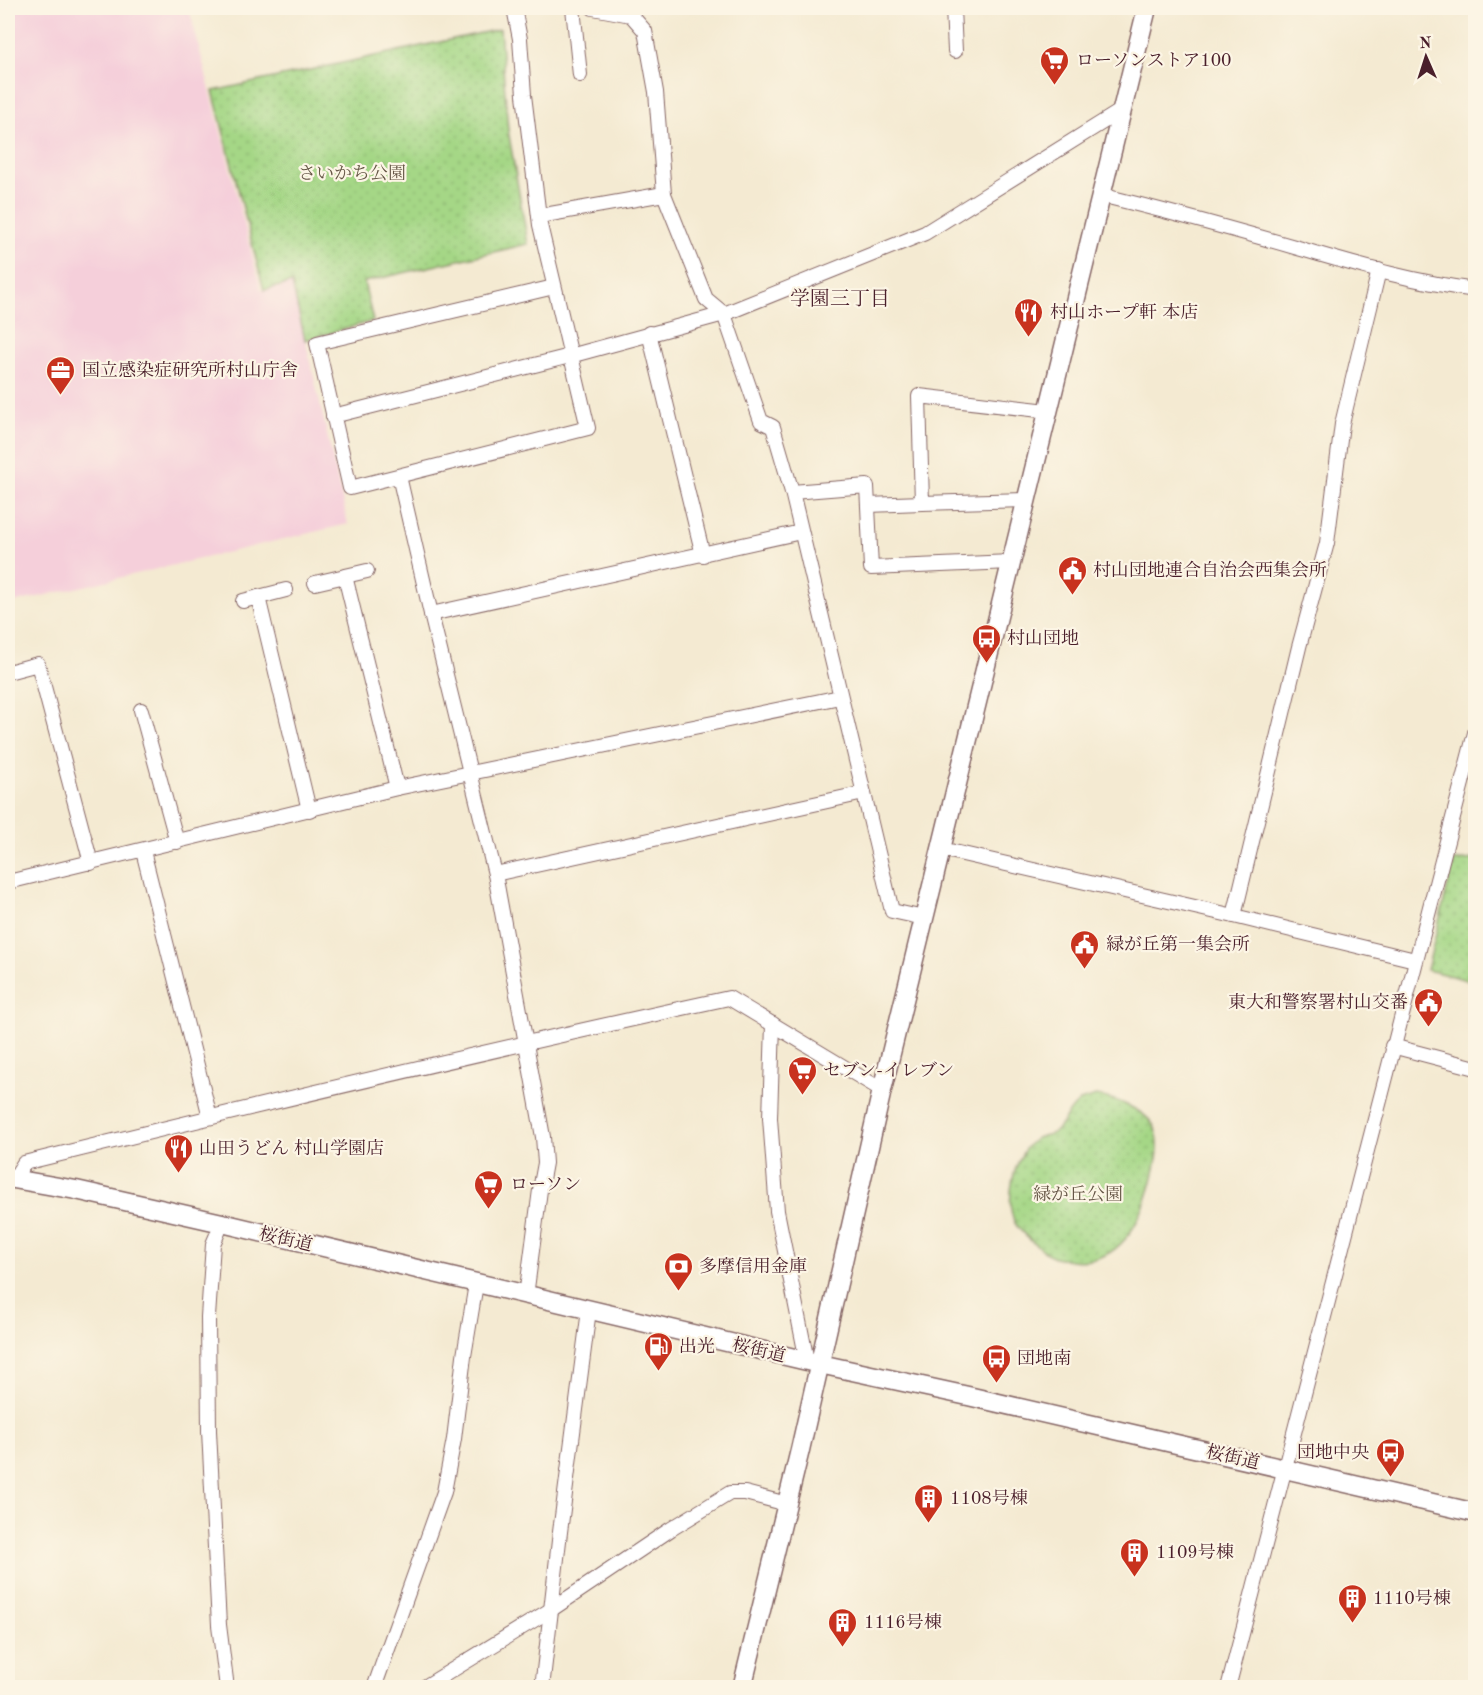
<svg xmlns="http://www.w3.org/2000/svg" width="1483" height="1695" viewBox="0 0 1483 1695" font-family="'Old Standard TT','Noto Serif JP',serif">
  <defs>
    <pattern id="grass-dots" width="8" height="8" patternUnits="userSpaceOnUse" patternTransform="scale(1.5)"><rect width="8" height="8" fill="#a5d786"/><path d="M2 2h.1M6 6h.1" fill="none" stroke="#90b874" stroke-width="1.8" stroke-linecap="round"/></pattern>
  </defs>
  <rect width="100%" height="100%" fill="#fcf5e5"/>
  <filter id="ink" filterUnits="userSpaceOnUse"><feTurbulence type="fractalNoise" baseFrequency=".0167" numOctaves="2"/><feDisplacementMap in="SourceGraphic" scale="12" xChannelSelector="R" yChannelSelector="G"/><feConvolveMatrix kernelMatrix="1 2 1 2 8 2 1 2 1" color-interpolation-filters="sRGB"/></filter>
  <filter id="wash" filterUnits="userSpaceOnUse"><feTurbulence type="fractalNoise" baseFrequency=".008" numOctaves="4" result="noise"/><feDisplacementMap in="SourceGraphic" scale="24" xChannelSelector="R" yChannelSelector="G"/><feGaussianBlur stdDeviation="1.35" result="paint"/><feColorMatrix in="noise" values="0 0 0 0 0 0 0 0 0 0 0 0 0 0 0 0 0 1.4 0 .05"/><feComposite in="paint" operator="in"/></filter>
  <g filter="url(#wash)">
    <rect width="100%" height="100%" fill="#f4ead2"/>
    <polygon fill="#f5cfda" points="8,8 189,8 261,290 292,283 348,524 8,604"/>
    <g fill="url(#grass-dots)" stroke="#787b58" stroke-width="1.5">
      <polygon points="500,29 508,130 528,244 364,282 373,321 305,340 292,283 264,290 213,91"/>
      <polygon points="1475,859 1476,859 1475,982 1427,970 1454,861"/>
      <path d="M1096,1096C1114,1098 1150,1111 1156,1131C1161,1148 1156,1165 1152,1181C1141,1222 1120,1267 1070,1260C1058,1258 1050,1257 1041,1249C1032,1242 1021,1233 1015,1223C1004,1202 1014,1153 1035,1139C1041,1135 1050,1136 1056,1131C1064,1123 1069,1109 1079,1102C1083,1099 1090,1098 1096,1096Z"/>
    </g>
  </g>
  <g filter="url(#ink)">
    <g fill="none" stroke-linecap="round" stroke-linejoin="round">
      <defs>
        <g id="minor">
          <polyline points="514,8 520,39 524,95 540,225 588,428 350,488 317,343 554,287"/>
          <polyline points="573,8 580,75"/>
          <polyline points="593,8 631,15 645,31 656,92 664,194 706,299 724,314 761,421 773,427 792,492 892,911 924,918"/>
          <polyline points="953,8 955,51"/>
          <path d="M1100,195C1167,211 1232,229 1298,248C1356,265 1416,283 1476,290"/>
          <polyline points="539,216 664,194"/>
          <polyline points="649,333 703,555"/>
          <polyline points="333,416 570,356 724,314 925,233 1122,110"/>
          <polyline points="399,476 431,614 495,874 543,1137 545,1163 540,1190 526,1296"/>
          <polyline points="792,492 867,486 871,568 1011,562"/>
          <polyline points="1026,500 922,503 919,396 1048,411"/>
          <polyline points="868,505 922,503"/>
          <polyline points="345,576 397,788"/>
          <polyline points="315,583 367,571"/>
          <polyline points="258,597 309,810"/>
          <polyline points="243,601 286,590"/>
          <polyline points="431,614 801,532"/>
          <polyline points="8,672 38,664 91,863"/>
          <polyline points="141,710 177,842"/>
          <polyline points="941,849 1234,916 1415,960"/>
          <polyline points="143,851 210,1117"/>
          <polyline points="495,874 864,793"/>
          <polyline points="8,882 397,788 840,697"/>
          <polyline points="1234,916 1299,647 1327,543 1342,424 1379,270"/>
          <polyline points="773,1024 770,1118 777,1211 807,1361"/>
          <polyline points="1392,1046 1476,1068"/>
          <path d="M14,1179L24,1163C258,1105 493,1049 729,998L882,1090"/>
          <polyline points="222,1223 213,1244 208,1317 209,1431 219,1625 227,1688"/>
          <polyline points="374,1688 444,1492 454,1439 464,1356 476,1284"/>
          <polyline points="423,1688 552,1609 671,1529 730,1493 745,1493 787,1504"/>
          <polyline points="542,1688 560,1532 589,1310"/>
          <polyline points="1228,1688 1476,729"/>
        </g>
        <g id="tertiary">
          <polyline points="8,1178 76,1190 222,1223 820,1364 968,1396 1476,1513"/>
          <polyline points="742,1688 800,1450 882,1090 1147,8"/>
        </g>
      </defs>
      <use href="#minor" stroke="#866665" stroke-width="16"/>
      <use href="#tertiary" stroke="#866665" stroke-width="21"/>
      <use href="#minor" stroke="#fff" stroke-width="14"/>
      <use href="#tertiary" stroke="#fff" stroke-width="18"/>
    </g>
  </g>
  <defs>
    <symbol id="supermarket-pin" viewBox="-11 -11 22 30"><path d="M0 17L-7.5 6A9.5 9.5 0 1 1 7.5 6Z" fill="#c8321e" stroke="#fcf5e5"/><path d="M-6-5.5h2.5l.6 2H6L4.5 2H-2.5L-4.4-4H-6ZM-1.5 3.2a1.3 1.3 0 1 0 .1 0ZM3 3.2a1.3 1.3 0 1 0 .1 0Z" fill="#fff"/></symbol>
    <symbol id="restaurant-pin" viewBox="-11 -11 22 30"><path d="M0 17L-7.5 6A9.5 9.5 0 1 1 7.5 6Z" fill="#c8321e" stroke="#fcf5e5"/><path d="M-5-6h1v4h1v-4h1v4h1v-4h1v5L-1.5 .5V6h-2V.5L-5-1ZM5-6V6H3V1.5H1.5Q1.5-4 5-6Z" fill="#fff"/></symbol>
    <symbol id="office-pin" viewBox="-11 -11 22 30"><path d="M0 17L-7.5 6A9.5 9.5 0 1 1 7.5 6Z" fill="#c8321e" stroke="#fcf5e5"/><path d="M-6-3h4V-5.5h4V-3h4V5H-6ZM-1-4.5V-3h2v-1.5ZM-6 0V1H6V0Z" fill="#fff"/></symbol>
    <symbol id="civic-pin" viewBox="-11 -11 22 30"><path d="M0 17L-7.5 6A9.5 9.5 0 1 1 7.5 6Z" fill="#c8321e" stroke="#fcf5e5"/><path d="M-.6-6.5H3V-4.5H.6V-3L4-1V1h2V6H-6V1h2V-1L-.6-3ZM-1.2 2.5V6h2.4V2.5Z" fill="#fff"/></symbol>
    <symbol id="bus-pin" viewBox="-11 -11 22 30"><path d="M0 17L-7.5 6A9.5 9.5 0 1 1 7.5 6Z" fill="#c8321e" stroke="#fcf5e5"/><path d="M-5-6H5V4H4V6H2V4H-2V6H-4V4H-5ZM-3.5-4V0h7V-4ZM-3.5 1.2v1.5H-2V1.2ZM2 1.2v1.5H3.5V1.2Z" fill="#fff"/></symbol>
    <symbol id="bank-pin" viewBox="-11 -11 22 30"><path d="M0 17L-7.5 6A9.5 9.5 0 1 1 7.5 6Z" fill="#c8321e" stroke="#fcf5e5"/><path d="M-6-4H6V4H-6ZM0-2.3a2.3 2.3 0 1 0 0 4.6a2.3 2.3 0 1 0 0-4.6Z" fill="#fff"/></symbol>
    <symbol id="fuel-pin" viewBox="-11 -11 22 30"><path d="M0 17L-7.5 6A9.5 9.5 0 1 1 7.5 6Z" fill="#c8321e" stroke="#fcf5e5"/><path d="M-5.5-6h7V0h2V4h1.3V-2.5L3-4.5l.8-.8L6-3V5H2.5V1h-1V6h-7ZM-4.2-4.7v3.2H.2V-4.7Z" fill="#fff"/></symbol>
    <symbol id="building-pin" viewBox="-11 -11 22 30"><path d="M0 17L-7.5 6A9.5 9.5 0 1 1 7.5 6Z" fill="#c8321e" stroke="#fcf5e5"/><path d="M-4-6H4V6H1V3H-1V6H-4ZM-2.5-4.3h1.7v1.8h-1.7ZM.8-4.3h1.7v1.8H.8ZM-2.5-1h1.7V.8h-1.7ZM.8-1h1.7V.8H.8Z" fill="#fff"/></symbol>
  </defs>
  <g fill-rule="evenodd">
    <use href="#supermarket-pin" x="1038" y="44" width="33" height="45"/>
    <use href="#restaurant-pin" x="1012" y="296" width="33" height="45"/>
    <use href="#office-pin" x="44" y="354" width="33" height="45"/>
    <use href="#civic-pin" x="1056" y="554" width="33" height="45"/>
    <use href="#bus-pin" x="970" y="622" width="33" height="45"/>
    <use href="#civic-pin" x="1068" y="928" width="33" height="45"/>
    <use href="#civic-pin" x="1412" y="986" width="33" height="45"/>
    <use href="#supermarket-pin" x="786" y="1054" width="33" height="45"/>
    <use href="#restaurant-pin" x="162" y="1132" width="33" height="45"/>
    <use href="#supermarket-pin" x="472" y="1168" width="33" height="45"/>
    <use href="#bank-pin" x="662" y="1250" width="33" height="45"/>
    <use href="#fuel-pin" x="642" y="1330" width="33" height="45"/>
    <use href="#bus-pin" x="980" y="1342" width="33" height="45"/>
    <use href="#bus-pin" x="1374" y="1436" width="33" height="45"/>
    <use href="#building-pin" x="912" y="1482" width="33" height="45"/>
    <use href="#building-pin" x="1118" y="1536" width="33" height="45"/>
    <use href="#building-pin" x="1336" y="1582" width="33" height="45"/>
    <use href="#building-pin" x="826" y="1606" width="33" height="45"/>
  </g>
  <g text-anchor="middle" stroke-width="4.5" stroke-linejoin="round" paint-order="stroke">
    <g font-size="18" fill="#4a1f2b" stroke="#fcf5e5" text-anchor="start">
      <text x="1076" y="66">ローソンストア100</text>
      <text x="1050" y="318">村山ホープ軒 本店</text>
      <text x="82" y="376">国立感染症研究所村山庁舎</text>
      <text x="1093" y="576">村山団地連合自治会西集会所</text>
      <text x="1007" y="644">村山団地</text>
      <text x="1106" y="950">緑が丘第一集会所</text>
      <text x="1408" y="1008" text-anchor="end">東大和警察署村山交番</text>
      <text x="823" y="1076">セブン-イレブン</text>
      <text x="199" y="1154">山田うどん 村山学園店</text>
      <text x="510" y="1190">ローソン</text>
      <text x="699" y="1272">多摩信用金庫</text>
      <text x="679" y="1352">出光</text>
      <text x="1017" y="1364">団地南</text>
      <text x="1369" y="1458" text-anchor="end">団地中央</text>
      <text x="950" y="1504">1108号棟</text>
      <text x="1156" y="1558">1109号棟</text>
      <text x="1373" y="1604">1110号棟</text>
      <text x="864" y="1628">1116号棟</text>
    </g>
    <g font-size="18" fill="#655646" stroke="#fcf5e5">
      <text x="352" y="179">さいかち公園</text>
      <text x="1078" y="1200">緑が丘公園</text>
    </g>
    <g font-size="18" fill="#4a1f2b" stroke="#fcf5e5">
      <text transform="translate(286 1239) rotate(13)" y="6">桜街道</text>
      <text transform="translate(759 1350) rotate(13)" y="6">桜街道</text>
      <text transform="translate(1233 1457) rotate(13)" y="6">桜街道</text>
    </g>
    <g font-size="20" fill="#4a1f2b" stroke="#fcf5e5">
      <text x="840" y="305">学園三丁目</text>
    </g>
  </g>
  <rect width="1483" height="1695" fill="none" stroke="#fcf5e5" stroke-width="30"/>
  <g transform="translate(1426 57) rotate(357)" stroke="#fcf5e5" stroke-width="4.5" paint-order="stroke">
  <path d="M0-4.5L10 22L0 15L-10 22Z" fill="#4a1f2b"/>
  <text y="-9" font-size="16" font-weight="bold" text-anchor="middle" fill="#4a1f2b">N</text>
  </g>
</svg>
